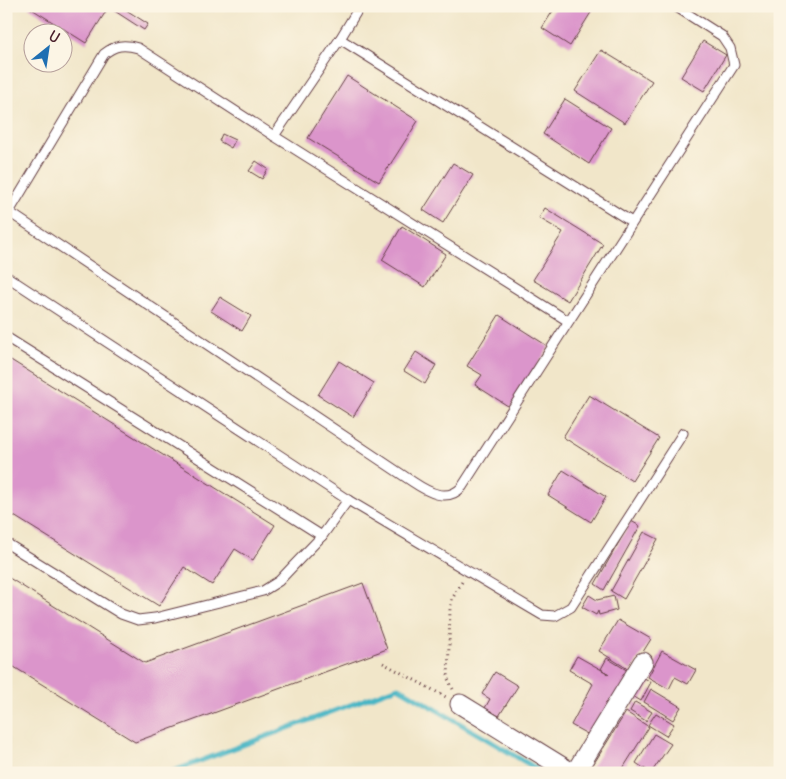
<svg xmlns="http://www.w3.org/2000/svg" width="786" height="779" viewBox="0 0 786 779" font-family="Delius,sans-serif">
  <rect width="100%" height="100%" fill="#fcf5e5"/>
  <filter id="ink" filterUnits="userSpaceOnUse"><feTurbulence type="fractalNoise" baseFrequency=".02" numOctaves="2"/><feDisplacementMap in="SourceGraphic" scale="10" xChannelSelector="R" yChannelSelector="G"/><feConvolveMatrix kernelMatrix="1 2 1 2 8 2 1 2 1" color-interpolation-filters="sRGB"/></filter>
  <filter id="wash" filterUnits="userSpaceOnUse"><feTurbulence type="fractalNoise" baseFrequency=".0096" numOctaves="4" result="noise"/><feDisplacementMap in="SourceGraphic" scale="20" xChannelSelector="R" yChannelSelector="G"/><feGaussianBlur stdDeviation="1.12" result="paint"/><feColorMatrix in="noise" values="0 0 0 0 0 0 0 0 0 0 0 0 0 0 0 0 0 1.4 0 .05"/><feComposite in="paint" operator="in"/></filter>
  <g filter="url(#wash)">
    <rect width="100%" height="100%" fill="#f1e6c9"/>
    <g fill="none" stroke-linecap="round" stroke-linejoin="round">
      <polyline stroke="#49b6c5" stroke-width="5" points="168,773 398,687 544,773"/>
    </g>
    <g id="blocks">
      <g fill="#db95cb">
        <polygon points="27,6 105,6 108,8 86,43"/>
        <polygon points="107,6 120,6 148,24 144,30"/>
        <polygon points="556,6 595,6 570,46 542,28"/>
        <polygon points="703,41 726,55 704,91 681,77"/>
        <polygon points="601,50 652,81 625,123 575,91"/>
        <polygon points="347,76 418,121 379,182 308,138"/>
        <polygon points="565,99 611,128 589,164 543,134"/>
        <polygon points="222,134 235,140 231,148 219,141"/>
        <polygon points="256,161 268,169 262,179 249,171"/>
        <polygon points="453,163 473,175 443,223 423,210"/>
        <polygon points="545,208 603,244 568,301 533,280 563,232 539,218"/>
        <polygon points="402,226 446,254 425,287 382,260"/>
        <polygon points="220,297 251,316 242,331 211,311"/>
        <polygon points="499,315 549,347 511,408 475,385 482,375 467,366"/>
        <polygon points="416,352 436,365 425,384 404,371"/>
        <polygon points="6,357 275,525 253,560 235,549 212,585 184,567 159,606 6,511"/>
        <polygon points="339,361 374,383 353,417 318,395"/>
        <polygon points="589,395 659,438 632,481 563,437"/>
        <polygon points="563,470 606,497 591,522 548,495"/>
        <polygon points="631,521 640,526 604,590 595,584"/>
        <polygon points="644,532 658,539 624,599 611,591"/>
        <polygon points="6,576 145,663 363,583 387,649 135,742 6,662"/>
        <polygon points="589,595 597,600 614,596 617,610 599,615 598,611 596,615 582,607"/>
        <polygon points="618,620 651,639 631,671 599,651"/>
        <polygon points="662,651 696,670 688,684 675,677 669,689 648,677"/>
        <polygon points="577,656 609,674 601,669 607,658 633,674 591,736 571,725 593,684 569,670"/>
        <polygon points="495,672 518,686 499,716 485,708 490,699 482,694"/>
        <polygon points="641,676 651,682 641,701 631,695"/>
        <polygon points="651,689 681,707 673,720 644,702"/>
        <polygon points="635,702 652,712 646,721 630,711"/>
        <polygon points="626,712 649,727 620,773 599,773 591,768"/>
        <polygon points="656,713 674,724 666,736 648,725"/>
        <polygon points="654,734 671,744 651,773 636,763"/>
      </g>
    </g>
  </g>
  <g filter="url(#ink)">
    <use href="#blocks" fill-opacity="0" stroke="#633d43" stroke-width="1"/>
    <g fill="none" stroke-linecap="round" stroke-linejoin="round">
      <defs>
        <g id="lane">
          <polyline points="340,39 360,6"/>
          <polyline points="274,136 340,39 632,222"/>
          <path d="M6,210L413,482C428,492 447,503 462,487L734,65L730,48L722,36L675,6"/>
          <path d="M9,212L104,54C115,45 124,44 138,48L274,136L568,321"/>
          <polyline points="6,276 348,500 542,615 555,616 571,607 683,433"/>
          <polyline points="6,337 322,536"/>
          <polyline points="6,543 121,614 138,620 155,618 263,591 279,581 295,564 322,536 348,500"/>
        </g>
        <g id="street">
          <polyline points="460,704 572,773"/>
          <polyline points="575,773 643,662"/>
        </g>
      </defs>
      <use href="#lane" stroke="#633d43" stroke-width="11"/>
      <use href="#street" stroke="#633d43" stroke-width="21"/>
      <g stroke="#633d43" stroke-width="3" stroke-dasharray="1 4" stroke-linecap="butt">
        <polyline points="383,663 446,697"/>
        <polyline points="453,689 448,679 450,610 452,599 462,582"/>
      </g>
      <use href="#lane" stroke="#fff" stroke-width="9"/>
      <use href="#street" stroke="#fff" stroke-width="19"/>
    </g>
  </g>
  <rect width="786" height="779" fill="none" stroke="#fcf5e5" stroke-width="25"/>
  <g transform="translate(48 48) rotate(30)"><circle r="24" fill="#fcf5e5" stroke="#b59f9b"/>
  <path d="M0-4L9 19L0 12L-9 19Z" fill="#1f6fb2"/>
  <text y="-8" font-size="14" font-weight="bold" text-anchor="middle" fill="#4a1f2b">U</text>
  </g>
</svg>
